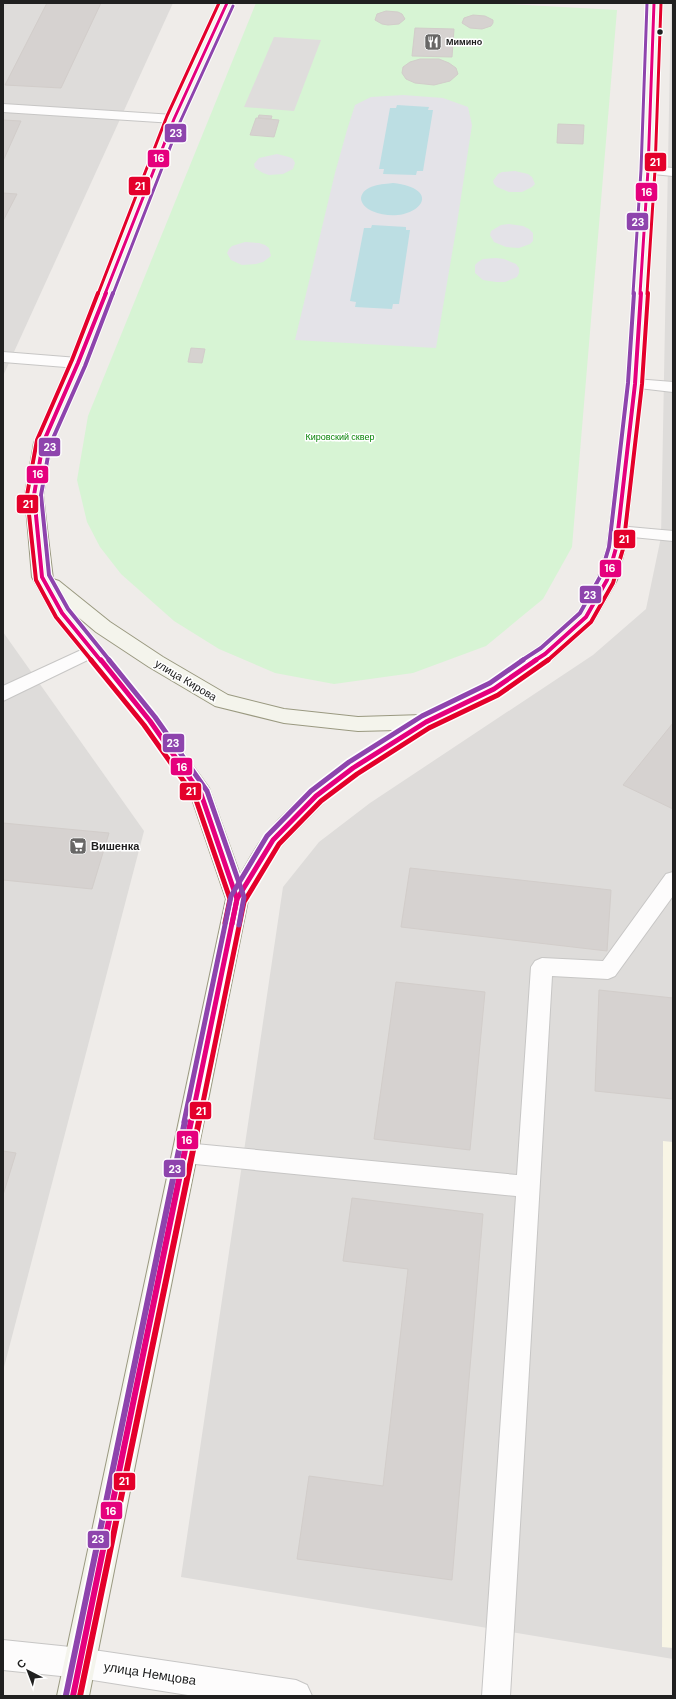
<svg xmlns="http://www.w3.org/2000/svg" width="676" height="1699" viewBox="0 0 676 1699" font-family="'DM Sans',sans-serif">
  <rect width="100%" height="100%" fill="#efece9"/>
  <g fill="#dedcda">
    <polygon points="3,3 173,3 3,376"/>
    <polygon points="671,3 673,3 673,1659 181,1577 283,887 319,842 370,803 593,655 646,609 661,537"/>
    <polygon points="3,632 144,831 3,1371"/>
  </g>
  <polygon fill="#f8f5e5" points="663,1141 673,1142 673,1648 662,1647"/>
  <polygon fill="#d7f4d4" points="256,3 490,3 617,10 572,547 543,599 486,646 413,673 334,684 275,673 219,649 174,621 121,574 100,547 87,522 77,480 88,416"/>
  <polygon fill="#dfdddc" points="274,37 321,40 294,111 244,107"/>
  <g fill="#e4e3e8">
    <polygon points="403,95 443,98 468,107 472,125 456,230 436,348 295,340 335,173 347,130 355,105 371,97"/>
    <polygon points="277,154 289,157 293,159 295,163 293,169 283,174 269,175 263,173 255,168 254,164 259,158"/>
    <polygon points="515,171 528,174 532,177 535,184 532,187 522,192 509,192 497,187 494,184 493,181 498,174 502,172"/>
    <polygon points="509,224 523,226 529,229 533,233 533,241 530,244 519,248 506,247 494,242 490,235 491,231 501,225"/>
    <polygon points="245,242 259,243 265,245 269,248 271,256 263,262 256,264 242,265 231,260 227,253 229,249 232,246"/>
    <polygon points="496,258 504,259 516,264 519,268 519,273 517,277 505,282 496,282 483,280 475,273 475,265 478,262 483,259"/>
  </g>
  <g fill="#bcdee3">
    <polygon points="397,105 429,107 428,110 433,110 423,171 417,171 416,175 383,174 384,169 379,169 390,108 396,108"/>
    <path d="M393,183C451,190 411,228 372,211C367,209 361,204 361,198C363,185 383,184 393,183Z"/>
    <polygon points="372,225 406,227 406,230 410,230 399,304 393,304 392,309 355,307 356,302 350,301 364,228 371,228"/>
  </g>
  <g fill="#d6d2d0" stroke="#d2cdca">
    <polygon points="47,3 101,3 61,88 5,85"/>
    <polygon points="386,11 398,12 402,14 405,19 399,24 388,25 382,24 375,20 377,14"/>
    <polygon points="473,15 485,16 493,20 493,23 491,26 482,29 470,28 462,23 464,18"/>
    <polygon points="415,28 454,29 452,57 412,56"/>
    <polygon points="420,59 439,59 449,63 456,68 458,74 450,81 434,85 415,83 406,79 402,73 403,67 410,62"/>
    <polygon points="259,115 272,116 271,119 258,118"/>
    <polygon points="256,118 279,120 274,137 250,135"/>
    <polygon points="3,120 21,121 3,161"/>
    <polygon points="558,124 584,125 583,144 557,143"/>
    <polygon points="3,193 17,194 3,221"/>
    <polygon points="191,348 205,349 202,363 188,362"/>
    <polygon points="673,723 673,809 623,785"/>
    <polygon points="3,823 109,833 92,889 3,880"/>
    <polygon points="410,868 611,890 607,951 401,927"/>
    <polygon points="396,982 485,992 470,1150 374,1139"/>
    <polygon points="599,990 673,998 673,1099 595,1091"/>
    <polygon points="3,1151 16,1153 3,1195"/>
    <polygon points="352,1198 483,1214 452,1580 297,1559 309,1476 383,1486 408,1269 343,1261"/>
  </g>
  <g fill="none" stroke-linecap="round" stroke-linejoin="round">
    <defs>
      <g id="service">
        <polygon points="3,104 174,115 178,116 180,119 178,122 174,123 3,112"/>
        <polygon points="648,166 673,168 673,176 643,173 641,170 643,167"/>
        <polygon points="635,379 673,382 673,392 630,387 627,384 630,381"/>
        <polygon points="618,526 673,531 673,541 612,535 610,531 612,527"/>
        <polygon points="92,645 98,647 101,651 98,655 3,701 3,686"/>
        <polygon points="673,872 673,896 615,976 608,979 552,976 510,1696 482,1696 516,1196 185,1163 177,1160 173,1153 177,1146 185,1143 517,1175 531,967 535,961 542,958 603,961 666,874"/>
      </g>
      <g id="minor">
        <polygon points="3,352 78,358 84,359 86,363 84,367 78,368 3,362"/>
        <polygon points="3,1640 80,1648 296,1680 307,1685 312,1696 194,1696 80,1678 3,1670"/>
      </g>
      <path id="secondary" d="M221,3H233L181,119L86,363L52,443L43,495L53,579L59,581L110,622L163,657L228,695L284,709L358,717L423,715L487,684L538,649L579,613L597,580L607,548L627,384L641,170L648,3H660L655,170L643,384L625,548L617,580L593,622L552,659L501,694L433,727L360,773L324,802L281,846L248,900L89,1696H57L226,899L191,796L143,726L55,618L32,577L25,495L34,443L70,363L167,119ZM71,611L96,632L149,667L215,706L284,723L358,731L397,730C350,760 302,790 266,834C256,846 248,862 240,875L209,788L157,716Z"/>
    </defs>
    <use href="#service" stroke="#c7c6c5" stroke-width="2"/>
    <use href="#minor" stroke="#c7c6c5" stroke-width="2"/>
    <use href="#secondary" stroke="#9a9980" stroke-width="2"/>
    <use href="#service" fill="#fdfcfc" fill-rule="evenodd"/>
    <use href="#minor" fill="#fdfcfc" fill-rule="evenodd"/>
    <use href="#secondary" fill="#f4f4ec" fill-rule="evenodd"/>
    <defs>
      <g id="bus-1-far3">
        <polyline points="105,294 174,119 227,3"/>
        <polyline points="640,294 648,170 654,3"/>
      </g>
      <g id="bus-1-far2">
        <polyline points="101,661 62,613 42,577 34,495 43,443 78,363 106,293"/>
        <polyline points="534,661 545,654 586,617 607,580 616,548 635,384 641,293"/>
      </g>
      <g id="bus-1-far1">
        <polyline points="101,660 150,721 201,794 237,899 232,924"/>
        <polyline points="191,1122 237,899 273,840 316,796 353,768 426,722 494,689 536,660"/>
      </g>
      <polyline id="bus-1" points="73,1696 191,1121"/>
      <g id="bus-2-far3">
        <polyline points="98,294 167,116 219,3"/>
        <polyline points="647,294 655,170 661,3"/>
      </g>
      <g id="bus-2-far2">
        <polyline points="92,661 56,617 36,580 27,495 37,440 72,360 98,293"/>
        <polyline points="547,661 591,622 613,583 623,549 642,384 648,293"/>
      </g>
      <g id="bus-2-far1">
        <polyline points="91,660 144,725 195,797 230,899 225,923"/>
        <polyline points="199,1122 244,902 279,844 321,801 357,774 429,728 498,695 548,660"/>
      </g>
      <polyline id="bus-2" points="80,1696 199,1121"/>
      <g id="bus-3-far3">
        <polyline points="113,294 180,122 233,6"/>
        <polyline points="633,294 641,170 647,3"/>
      </g>
      <g id="bus-3-far2">
        <polyline points="110,661 68,609 49,575 41,495 50,445 85,366 113,293"/>
        <polyline points="521,661 541,648 580,613 600,577 609,547 628,383 634,293"/>
      </g>
      <g id="bus-3-far1">
        <polyline points="109,660 155,717 207,791 244,897 239,925"/>
        <polyline points="184,1122 231,896 267,836 311,791 349,762 422,716 490,683 523,660"/>
      </g>
      <polyline id="bus-3" points="66,1695 185,1121"/>
    </defs>
    <use href="#bus-1-far3" stroke="#fff" stroke-width="5"/>
    <use href="#bus-1-far2" stroke="#fff" stroke-width="6"/>
    <use href="#bus-1-far1" stroke="#fff" stroke-width="8"/>
    <use href="#bus-1" stroke="#fff" stroke-width="10"/>
    <use href="#bus-2-far3" stroke="#fff" stroke-width="5"/>
    <use href="#bus-2-far2" stroke="#fff" stroke-width="6"/>
    <use href="#bus-2-far1" stroke="#fff" stroke-width="8"/>
    <use href="#bus-2" stroke="#fff" stroke-width="10"/>
    <use href="#bus-3-far3" stroke="#fff" stroke-width="5"/>
    <use href="#bus-3-far2" stroke="#fff" stroke-width="6"/>
    <use href="#bus-3-far1" stroke="#fff" stroke-width="8"/>
    <use href="#bus-3" stroke="#fff" stroke-width="10"/>
    <use href="#bus-1-far3" stroke="#e5007d" stroke-width="3"/>
    <use href="#bus-1-far2" stroke="#e5007d" stroke-width="4"/>
    <use href="#bus-1-far1" stroke="#e5007d" stroke-width="5"/>
    <use href="#bus-1" stroke="#e5007d" stroke-width="6"/>
    <use href="#bus-2-far3" stroke="#e4002b" stroke-width="3"/>
    <use href="#bus-2-far2" stroke="#e4002b" stroke-width="4"/>
    <use href="#bus-2-far1" stroke="#e4002b" stroke-width="5"/>
    <use href="#bus-2" stroke="#e4002b" stroke-width="6"/>
    <use href="#bus-3-far3" stroke="#8e44ad" stroke-width="3"/>
    <use href="#bus-3-far2" stroke="#8e44ad" stroke-width="4"/>
    <use href="#bus-3-far1" stroke="#8e44ad" stroke-width="5"/>
    <use href="#bus-3" stroke="#8e44ad" stroke-width="6"/>
  </g>
  <defs>
    <symbol id="restaurant-square" viewBox="-11 -11 22 22"><rect x="-9" y="-9" width="18" height="18" rx="4" fill="#686766" stroke="#fff"/><path d="M-5-6h1v4h1v-4h1v4h1v-4h1v5L-1.5 .5V6h-2V.5L-5-1ZM5-6V6H3V1.5H1.5Q1.5-4 5-6Z" fill="#fff"/></symbol>
    <symbol id="supermarket-square" viewBox="-11 -11 22 22"><rect x="-9" y="-9" width="18" height="18" rx="4" fill="#686766" stroke="#fff"/><path d="M-6-5.5h2.5l.6 2H6L4.5 2H-2.5L-4.4-4H-6ZM-1.5 3.2a1.3 1.3 0 1 0 .1 0ZM3 3.2a1.3 1.3 0 1 0 .1 0Z" fill="#fff"/></symbol>
  </defs>
  <g fill-rule="evenodd">
    <use href="#restaurant-square" x="423" y="32" width="20" height="20"/>
    <use href="#supermarket-square" x="68" y="836" width="20" height="20"/>
  </g>
  <circle fill="#202020" stroke="#fff" stroke-width="1.5" cx="660" cy="32" r="3.5"/>
  <g text-anchor="middle" stroke-width="3" stroke-linejoin="round" paint-order="stroke">
    <g font-size="9" font-weight="bold" fill="#202020" stroke="#fff" text-anchor="start">
      <text x="446" y="45">Мимино</text>
    </g>
    <g font-size="9" fill="#098408" stroke="#fff">
      <text x="340" y="440">Кировский сквер</text>
    </g>
    <g font-size="11" fill="#202020" stroke="#fff">
      <text transform="translate(186 680) rotate(31)" y="4">улица Кирова</text>
    </g>
    <g font-size="11" font-weight="bold" fill="#202020" stroke="#fff" text-anchor="start">
      <text x="91" y="850">Вишенка</text>
    </g>
    <g font-size="13" fill="#202020" stroke="#fff">
      <text transform="translate(150 1673) rotate(9)" y="5">улица Немцова</text>
    </g>
  </g>
  <g stroke="#fff" stroke-width="1.5">
    <rect x="164" y="123" width="23" height="20" rx="4" fill="#8e44ad"/>
    <rect x="147" y="149" width="23" height="19" rx="4" fill="#e5007d"/>
    <rect x="644" y="152" width="23" height="20" rx="4" fill="#e4002b"/>
    <rect x="128" y="176" width="23" height="20" rx="4" fill="#e4002b"/>
    <rect x="635" y="182" width="23" height="20" rx="4" fill="#e5007d"/>
    <rect x="626" y="212" width="23" height="19" rx="4" fill="#8e44ad"/>
    <rect x="38" y="437" width="23" height="20" rx="4" fill="#8e44ad"/>
    <rect x="26" y="465" width="23" height="19" rx="4" fill="#e5007d"/>
    <rect x="16" y="494" width="23" height="20" rx="4" fill="#e4002b"/>
    <rect x="613" y="529" width="23" height="20" rx="4" fill="#e4002b"/>
    <rect x="599" y="559" width="23" height="19" rx="4" fill="#e5007d"/>
    <rect x="579" y="585" width="23" height="19" rx="4" fill="#8e44ad"/>
    <rect x="162" y="733" width="23" height="20" rx="4" fill="#8e44ad"/>
    <rect x="170" y="757" width="23" height="19" rx="4" fill="#e5007d"/>
    <rect x="179" y="782" width="23" height="19" rx="4" fill="#e4002b"/>
    <rect x="189" y="1101" width="23" height="19" rx="4" fill="#e4002b"/>
    <rect x="176" y="1130" width="23" height="20" rx="4" fill="#e5007d"/>
    <rect x="163" y="1159" width="23" height="19" rx="4" fill="#8e44ad"/>
    <rect x="113" y="1472" width="23" height="19" rx="4" fill="#e4002b"/>
    <rect x="100" y="1501" width="23" height="19" rx="4" fill="#e5007d"/>
    <rect x="87" y="1530" width="23" height="19" rx="4" fill="#8e44ad"/>
  </g>
  <g font-size="11" text-anchor="middle" font-weight="bold" fill="#fff">
    <text x="176" y="137">23</text>
    <text x="159" y="162">16</text>
    <text x="655" y="166">21</text>
    <text x="140" y="190">21</text>
    <text x="647" y="196">16</text>
    <text x="638" y="226">23</text>
    <text x="50" y="451">23</text>
    <text x="38" y="478">16</text>
    <text x="28" y="508">21</text>
    <text x="624" y="543">21</text>
    <text x="610" y="572">16</text>
    <text x="590" y="599">23</text>
    <text x="173" y="747">23</text>
    <text x="182" y="771">16</text>
    <text x="191" y="795">21</text>
    <text x="201" y="1115">21</text>
    <text x="187" y="1144">16</text>
    <text x="175" y="1173">23</text>
    <text x="124" y="1485">21</text>
    <text x="111" y="1515">16</text>
    <text x="98" y="1543">23</text>
  </g>
  <rect width="676" height="1699" fill="none" stroke="#202020" stroke-width="8"/>
  <g transform="translate(28 1671) rotate(318)" stroke="#ffffff" stroke-width="3" paint-order="stroke">
  <path d="M0-3L7 15L0 10L-7 15Z" fill="#202020"/>
  <text y="-6" font-size="11" font-weight="bold" text-anchor="middle" fill="#202020">С</text>
  </g>
</svg>
